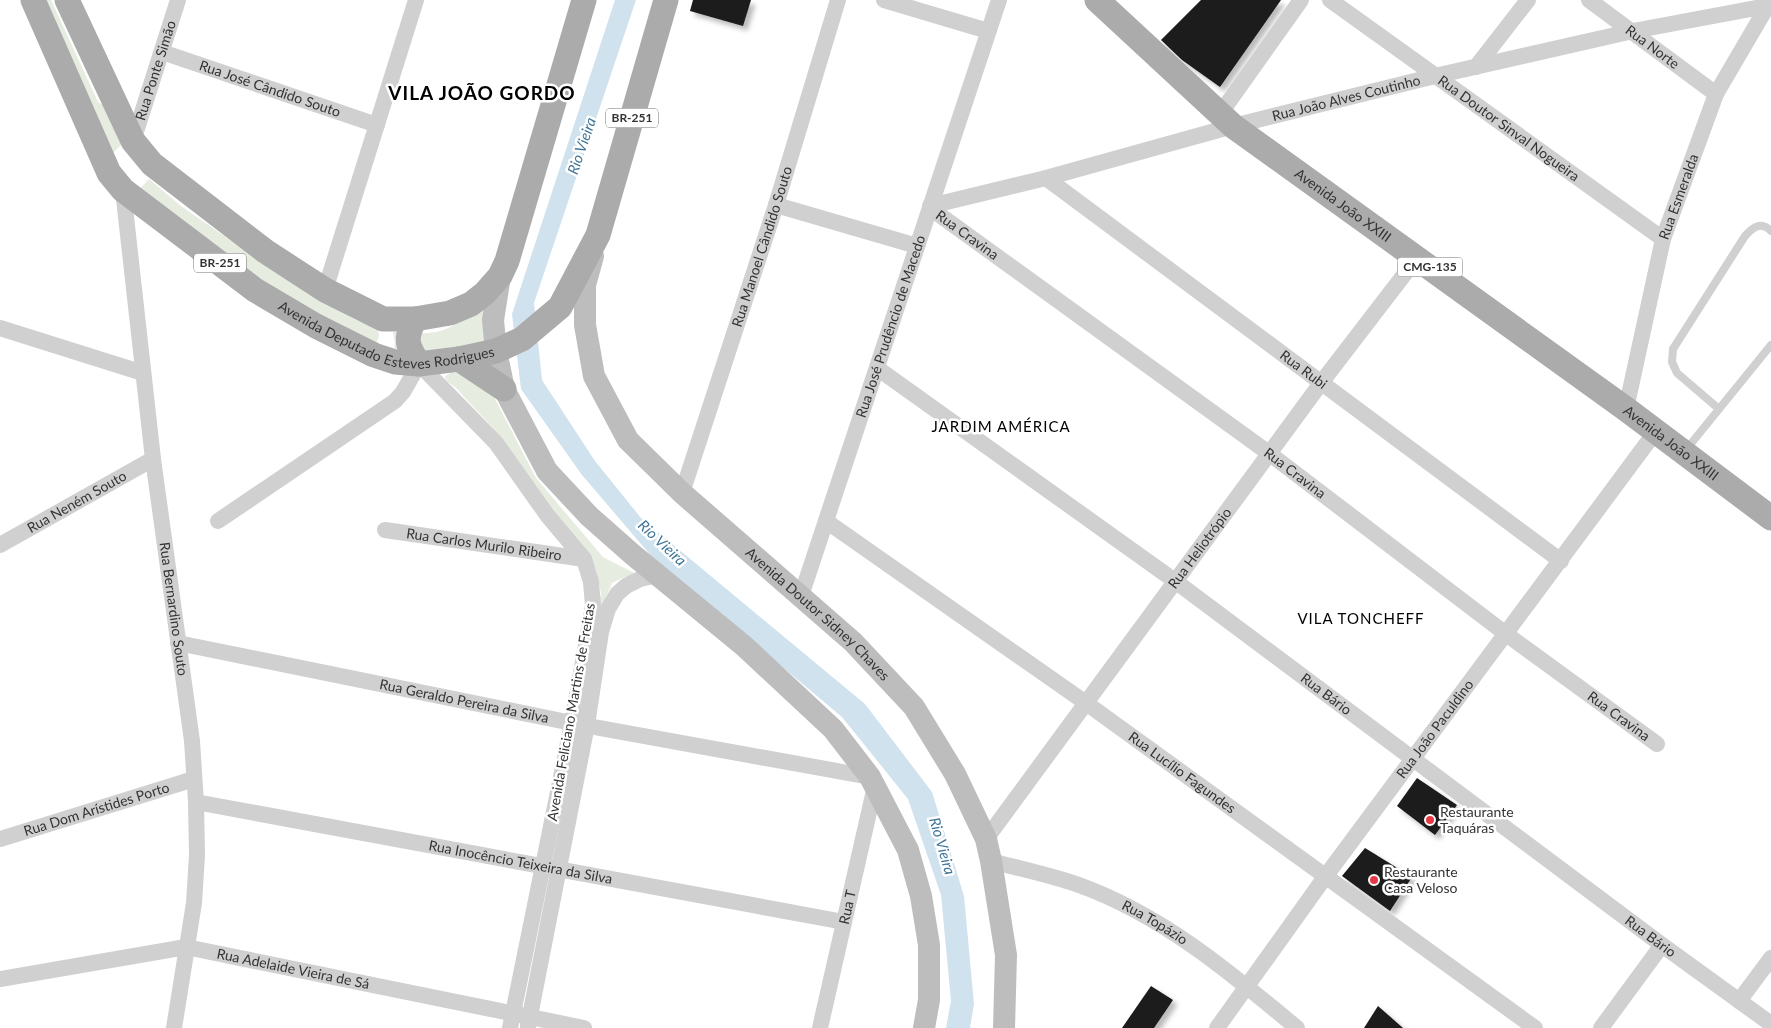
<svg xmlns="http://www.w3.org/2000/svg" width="1771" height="1028" viewBox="0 0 1771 1028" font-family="Lato,sans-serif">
  <defs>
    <filter id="shadow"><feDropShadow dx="4.5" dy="4.5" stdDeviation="2.5" flood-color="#0004"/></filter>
  </defs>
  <rect width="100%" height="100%" fill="#fff"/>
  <g fill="#e6ecdf">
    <polygon points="44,0 51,0 98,102 103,105 123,143 110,156"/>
    <path d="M149,179L181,206L279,274L356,320L377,328C380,335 380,339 374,344L317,319L138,191Z"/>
    <path d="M484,306L488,340L458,352L394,350L395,343L393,332C405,330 417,334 429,333C450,331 467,318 484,306Z"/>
    <polygon points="452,372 465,374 493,395 536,478 603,557 636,574 622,578 612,583 597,618 601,593 596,571 508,454 492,427 456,388 446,380 445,376"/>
  </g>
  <polygon fill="#cfe2ee" points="615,0 636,0 534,303 542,380 595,461 641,518 865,704 932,792 964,896 974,1004 970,1028 946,1028 951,1001 941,895 908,799 842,717 653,558 582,475 521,389 512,314"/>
  <g fill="#1a1a1a" filter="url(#shadow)">
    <polygon points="693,0 751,0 743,26 690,11"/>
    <polygon points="1201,0 1281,0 1220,87 1182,60 1161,40"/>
    <polygon points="1417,778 1457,805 1435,835 1397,806"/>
    <polygon points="1365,848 1412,877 1390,911 1342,876"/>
    <polygon points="1151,986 1173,1000 1154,1028 1122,1028"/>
    <polygon points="1378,1006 1403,1028 1364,1028"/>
  </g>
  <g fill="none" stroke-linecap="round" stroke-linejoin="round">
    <g stroke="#d0d0d0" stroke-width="8">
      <path d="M1719,409L1677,373L1672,362L1673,349L1745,236C1753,227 1761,221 1771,231"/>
      <polyline points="1685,451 1771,345"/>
    </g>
    <g stroke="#d0d0d0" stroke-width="16">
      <polyline points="884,0 988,31"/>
      <path id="s1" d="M1330,0L1663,239"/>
      <path id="s2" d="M1589,0L1716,94"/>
      <path id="s3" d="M162,52L377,125"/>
      <polyline points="1476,67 1528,0"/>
      <polyline points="1220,114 1301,0"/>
      <path id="s4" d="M133,141L178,0"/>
      <path id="s5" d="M1046,178L1561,561"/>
      <path id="s6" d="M123,190L153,459L192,741L196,802L197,855L194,903L174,1028"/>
      <polyline points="776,205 917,246"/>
      <path id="s7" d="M930,206L1046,178L1233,126L1435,76L1633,31L1767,6"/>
      <path id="s8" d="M930,208L1270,454L1506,634L1657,744"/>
      <polyline points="325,290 416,0"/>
      <polyline points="0,328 143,373"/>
      <path id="s9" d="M877,368L1175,581L1662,945L1771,1024"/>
      <path id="s10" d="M1626,409L1663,239L1716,94L1771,0"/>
      <path id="s11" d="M682,493L776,205L838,0"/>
      <polyline points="218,521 395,401 403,392 419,364 496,443 547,515 584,559 591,582 593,606 572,723 510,1028"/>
      <path id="s12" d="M826,521L1086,703L1535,1028"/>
      <path id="s13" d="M385,530L584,559"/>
      <path id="s14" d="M0,545L153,459"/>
      <path id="s15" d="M801,596L999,0"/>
      <path id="s16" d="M178,643L572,723L870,777"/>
      <path id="s17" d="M196,802L844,922"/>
      <path id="s18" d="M0,839L194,779"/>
      <path id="s19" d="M986,839L1321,383L1417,258"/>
      <path id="s20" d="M991,861C1021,869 1051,875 1079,885C1162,915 1230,972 1297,1028"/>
      <path id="s21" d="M0,979L186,947L584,1028"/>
      <polyline points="1739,1001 1771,958"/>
      <polyline points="528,1026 587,725 601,632 608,609 617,594 626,586 640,579 658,575"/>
      <path id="s22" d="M820,1028L875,786"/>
      <path id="s23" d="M1217,1028L1325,877L1656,431"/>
      <polyline points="1601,1028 1662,945"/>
    </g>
    <g stroke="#bdbdbd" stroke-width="22">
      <path id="s24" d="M593,256L585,285V325L594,376L628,440L682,493L853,642L914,707L955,774L986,839L991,861L1006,955L1004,1028"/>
      <polyline points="500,276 493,320 496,351 504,389 547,471 589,516 632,554 744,646 833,729 870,777 908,850 921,896 929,945 929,1000 924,1028"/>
    </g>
    <g stroke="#ababab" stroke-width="25">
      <path id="s25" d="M33,0L109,173L123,190L255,290L316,326L374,355L395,362L419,364L459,359L496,351L522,339L560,307L598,235L666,0"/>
      <polyline points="67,0 133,141 152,164 265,251 325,290 383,319 415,319 450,313 471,304 485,293 500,276 507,261 584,0"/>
      <path id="s26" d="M1097,0L1233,126L1626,409L1771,518"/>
      <path d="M415,319C404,339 407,346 419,364"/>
      <polyline points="459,359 504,389"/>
    </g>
  </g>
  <g fill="#e63946" stroke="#fff" stroke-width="2">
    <circle cx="1430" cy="820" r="5"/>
    <circle cx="1374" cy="880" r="5"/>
  </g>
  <g text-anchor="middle" stroke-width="5" stroke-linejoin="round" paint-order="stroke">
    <g fill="#fff" stroke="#707070" stroke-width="1">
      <rect x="606" y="108.5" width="52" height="19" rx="4"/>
      <rect x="194" y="253.5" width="52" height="19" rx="4"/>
      <rect x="1397.5" y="257.5" width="65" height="19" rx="4"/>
    </g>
    <g font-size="12" font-weight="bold" fill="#333">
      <text x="632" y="122">BR-251</text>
      <text x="220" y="267">BR-251</text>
      <text x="1430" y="271">CMG-135</text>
    </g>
    <g font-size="14" fill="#333" stroke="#fff">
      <text dy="5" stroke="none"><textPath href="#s2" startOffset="79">Rua Norte</textPath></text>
      <text dy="5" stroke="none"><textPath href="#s4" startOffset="74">Rua Ponte Simão</textPath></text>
      <text dy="5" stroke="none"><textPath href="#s3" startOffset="114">Rua José Cândido Souto</textPath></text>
      <text dy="5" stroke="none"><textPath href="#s7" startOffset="430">Rua João Alves Coutinho</textPath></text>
      <text dy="5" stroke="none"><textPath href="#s1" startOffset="220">Rua Doutor Sinval Nogueira</textPath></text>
      <text dy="5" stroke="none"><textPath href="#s10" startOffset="219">Rua Esmeralda</textPath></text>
      <text dy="5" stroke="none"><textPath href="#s26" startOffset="321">Avenida João XXIII</textPath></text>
      <text dy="5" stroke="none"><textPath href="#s8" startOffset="46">Rua Cravina</textPath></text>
      <text dy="5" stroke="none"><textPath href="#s11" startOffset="259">Rua Manoel Cândido Souto</textPath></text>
      <text dy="5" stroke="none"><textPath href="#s25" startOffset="520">Avenida Deputado Esteves Rodrigues</textPath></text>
      <text dy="5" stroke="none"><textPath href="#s15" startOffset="284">Rua José Prudêncio de Macedo</textPath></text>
      <text dy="5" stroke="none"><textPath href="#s5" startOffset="321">Rua Rubi</textPath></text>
      <text dy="5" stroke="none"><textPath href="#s26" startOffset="726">Avenida João XXIII</textPath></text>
      <text dy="5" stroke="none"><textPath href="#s8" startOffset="451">Rua Cravina</textPath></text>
      <text dy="5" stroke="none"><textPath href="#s14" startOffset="88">Rua Neném Souto</textPath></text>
      <text dy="5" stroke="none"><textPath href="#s13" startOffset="100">Rua Carlos Murilo Ribeiro</textPath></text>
      <text dy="5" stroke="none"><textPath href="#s19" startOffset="361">Rua Heliotrópio</textPath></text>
      <text dy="5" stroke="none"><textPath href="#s6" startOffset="422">Rua Bernardino Souto</textPath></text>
      <text dy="5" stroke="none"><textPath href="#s24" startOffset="452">Avenida Doutor Sidney Chaves</textPath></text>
      <text dy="5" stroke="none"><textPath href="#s9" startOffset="555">Rua Bário</textPath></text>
      <text dy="5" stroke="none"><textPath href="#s16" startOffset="292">Rua Geraldo Pereira da Silva</textPath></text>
      <text transform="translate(571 712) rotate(-80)" y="5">Avenida Feliciano Martins de Freitas</text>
      <text dy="5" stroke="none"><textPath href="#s8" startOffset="856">Rua Cravina</textPath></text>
      <text dy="5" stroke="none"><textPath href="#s23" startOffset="370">Rua João Paculdino</textPath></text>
      <text dy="5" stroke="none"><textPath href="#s12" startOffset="436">Rua Lucílio Fagundes</textPath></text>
      <text dy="5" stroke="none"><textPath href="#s18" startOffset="101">Rua Dom Arístides Porto</textPath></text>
      <text dy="5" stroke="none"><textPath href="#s17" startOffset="330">Rua Inocêncio Teixeira da Silva</textPath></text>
      <text dy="5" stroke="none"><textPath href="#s22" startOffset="124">Rua T</textPath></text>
      <text dy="5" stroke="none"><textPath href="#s20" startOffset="176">Rua Topázio</textPath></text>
      <text dy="5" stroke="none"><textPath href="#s9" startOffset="960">Rua Bário</textPath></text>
      <text dy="5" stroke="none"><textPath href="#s21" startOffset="298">Rua Adelaide Vieira de Sá</textPath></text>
    </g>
    <g font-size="14" fill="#333" stroke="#fff" text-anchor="start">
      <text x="1440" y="817">Restaurante<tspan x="1440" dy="16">Taquáras</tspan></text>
      <text x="1384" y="877">Restaurante<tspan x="1384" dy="16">Casa Veloso</tspan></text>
    </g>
    <g font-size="15" font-style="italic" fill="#3f7597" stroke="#fff">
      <text transform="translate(582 146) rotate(-71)" y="5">Rio Vieira</text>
      <text transform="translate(662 543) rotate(43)" y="5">Rio Vieira</text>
      <text transform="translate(942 846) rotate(74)" y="5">Rio Vieira</text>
    </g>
    <g font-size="15" letter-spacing="1" fill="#000" stroke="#fff">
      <text x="1001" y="432">JARDIM AMÉRICA</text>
      <text x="1361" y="624">VILA TONCHEFF</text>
    </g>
    <g font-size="19" font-weight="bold" letter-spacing="1" fill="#000" stroke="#fff">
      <text x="482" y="100">VILA JOÃO GORDO</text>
    </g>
  </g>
</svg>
